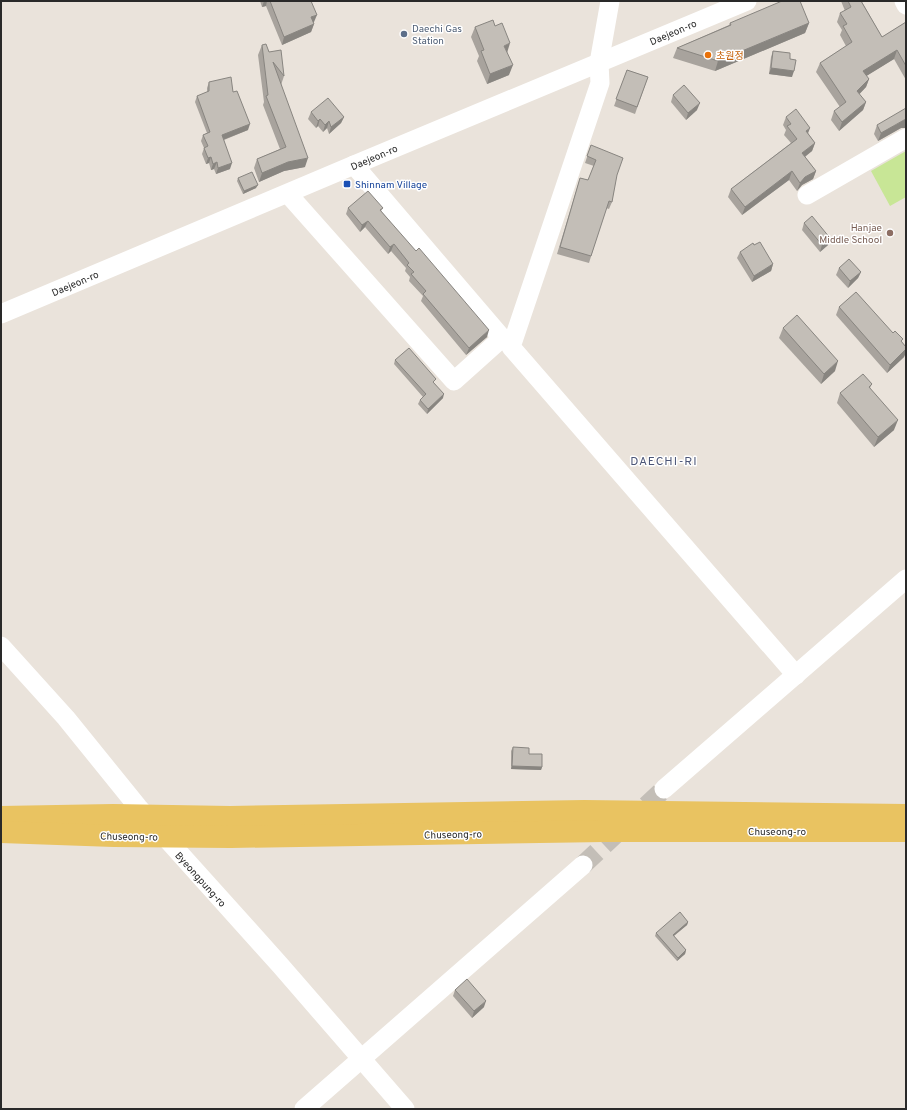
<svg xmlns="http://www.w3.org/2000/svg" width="907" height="1110" viewBox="0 0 907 1110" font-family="Overpass,'Noto Sans KR',sans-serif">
  <rect width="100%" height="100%" fill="#eae3db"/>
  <polygon fill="#c8e696" points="906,151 906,197 890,206 871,171"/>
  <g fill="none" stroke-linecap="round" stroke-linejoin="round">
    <polyline stroke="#c3beb7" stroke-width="19" stroke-dasharray="19 10" stroke-linecap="butt" points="583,865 664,789"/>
    <g stroke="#fff" stroke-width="19">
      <polyline points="610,1 599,63 600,83 511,347 796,675"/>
      <polyline points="904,1 906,5"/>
      <polyline points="288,194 454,381 502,338 354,165"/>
      <polyline points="807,195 906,138"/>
      <polyline points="1,314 354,165 747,1"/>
      <polyline points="1,646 66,718 138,807 280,965 405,1109"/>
      <polyline points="664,789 906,579"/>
      <polyline points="304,1109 583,865"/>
    </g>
    <g stroke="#e9c361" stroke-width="22">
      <polyline points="1,817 113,815 230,817 584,811 906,815"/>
      <polyline points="1,832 114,836 231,837 604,831 906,831"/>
    </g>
  </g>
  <g fill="#a8a39d">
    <polygon points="260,1 311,1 314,22 313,23 314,24 311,32 282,45 266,6 262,7"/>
    <polygon points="841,1 866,1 862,2 882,37 906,22 906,80 894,59 866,76 869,79 866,87 859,94 866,102 863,110 839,131 831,120 834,111 840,107 816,72 820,63 846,46 840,35 842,30 837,22 840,13 845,11"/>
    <polygon points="730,23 809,23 805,33 715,71 673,58 677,48 729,25"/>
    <polygon points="475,27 507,52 509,75 487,84 477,61 479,56 471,37"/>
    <polygon points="262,45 269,52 284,76 281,85 305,167 284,171 259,182 254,168 257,159 280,149 263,105 264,102 258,55"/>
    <polygon points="773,51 790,59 792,77 769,74 771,57"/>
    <polygon points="627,70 648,77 635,114 614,106"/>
    <polygon points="209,82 233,92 248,130 224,140 230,169 216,174 214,169 211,170 209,163 206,164 202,154 204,148 201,141 203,135 207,133 195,102 197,96 207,92 207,88"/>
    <polygon points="673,95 697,110 686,120 671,102"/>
    <polygon points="311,112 344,117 341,123 329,134 327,128 323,132 318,126 316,128 308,119"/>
    <polygon points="786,117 808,133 815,143 812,151 805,157 816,171 813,179 802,185 797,191 789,180 742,215 728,197 731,189 791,143 784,135 786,130 783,125"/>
    <polygon points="877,125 901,128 878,141 874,134"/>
    <polygon points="591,145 616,176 612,202 609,209 606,208 589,263 557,254 580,178 588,180 594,166 585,163"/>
    <polygon points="238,178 256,188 243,194 237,181"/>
    <polygon points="348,208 383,208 381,211 487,337 466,355 421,301 423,296 409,281 410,277 405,271 406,268 391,251 388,254 365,227 360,232 346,214"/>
    <polygon points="804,223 828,245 820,252 802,230"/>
    <polygon points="754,245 773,264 771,271 752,282 737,258 740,252"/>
    <polygon points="839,268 861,272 858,278 848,288 836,275"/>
    <polygon points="839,307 893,333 906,347 906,352 904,357 887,373 836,315"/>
    <polygon points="783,328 835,371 821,384 779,338"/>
    <polygon points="395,360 435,384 443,398 427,414 418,404 420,400 423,397 394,364"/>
    <polygon points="872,384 870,388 894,430 874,447 837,403 840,393"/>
    <polygon points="513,747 529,754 542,767 541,770 511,769 511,751"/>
    <polygon points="688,922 687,925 674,936 686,950 685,954 677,961 655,936 656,933"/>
    <polygon points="455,990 484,1007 472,1018 453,996"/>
  </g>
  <g fill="#888580">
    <polygon points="264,1 267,1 266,6 262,7"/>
    <polygon points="317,15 314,22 308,25 311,17"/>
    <polygon points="809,23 805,33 715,71 718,61"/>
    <polygon points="314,24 311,32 282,45 284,37"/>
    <polygon points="510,43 507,53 504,46"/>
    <polygon points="897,50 894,59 860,80 863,71"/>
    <polygon points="513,65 509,75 487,84 490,74"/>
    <polygon points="771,68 794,71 792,77 769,74"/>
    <polygon points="869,79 866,87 854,100 857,91"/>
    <polygon points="866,102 863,110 839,131 842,122"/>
    <polygon points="700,103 697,110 686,120 688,113"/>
    <polygon points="344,117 341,123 329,134 331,127"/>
    <polygon points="320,119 318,126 316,128 318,121"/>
    <polygon points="906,119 906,128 901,128 878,141 881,133 904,120"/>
    <polygon points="329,121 327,128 323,132 325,125"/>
    <polygon points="250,124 248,130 220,141 222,135"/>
    <polygon points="810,128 807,136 806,131"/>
    <polygon points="815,143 812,151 799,161 802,153"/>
    <polygon points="211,157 209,163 206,164 208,158"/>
    <polygon points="308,158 305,167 284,171 259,182 262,173 288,162"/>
    <polygon points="217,162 214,169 211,170 213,164"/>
    <polygon points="232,163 230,169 216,174 218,168"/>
    <polygon points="792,171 789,180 742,215 745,207"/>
    <polygon points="816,171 813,179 802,185 797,191 800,183 805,177"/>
    <polygon points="258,185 256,188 243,194 244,191"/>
    <polygon points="368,221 365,227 360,232 362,225"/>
    <polygon points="830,238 828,245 820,252 822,245"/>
    <polygon points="394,244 391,251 388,254 390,247"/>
    <polygon points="773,264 771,271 752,282 754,276"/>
    <polygon points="861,272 858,278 848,288 850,281"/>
    <polygon points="489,330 487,337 466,355 469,348"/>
    <polygon points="906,349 906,352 904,357 887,373 890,365"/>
    <polygon points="838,361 835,371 821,384 824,374"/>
    <polygon points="444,394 443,398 427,414 428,409"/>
    <polygon points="898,420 894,430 874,447 878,437"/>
    <polygon points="512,766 542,767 541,770 511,769"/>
    <polygon points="688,922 687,925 671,938 673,935"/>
    <polygon points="686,950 685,954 677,961 678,958"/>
    <polygon points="486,1001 484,1007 472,1018 474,1011"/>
  </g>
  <g fill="#c3beb7" stroke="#888580">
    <polygon points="270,1 311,1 317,15 311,17 314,24 284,37"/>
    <polygon points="782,1 800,1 809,23 718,61 677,48 731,25 730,23"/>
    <polygon points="848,1 861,1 882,37 906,22 906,66 897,50 863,71 869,79 857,91 866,102 842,122 834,111 846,102 820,63 852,42 843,26 847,24 840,13 851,7"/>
    <polygon points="493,20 495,26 502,23 510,43 504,46 513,65 490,74 481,51 484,50 475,27"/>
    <polygon points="266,44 269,52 281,50 284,76 273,62 308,158 288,162 262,173 257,159 286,147 266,96 268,95 262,45"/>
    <polygon points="773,51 790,53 790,59 796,60 794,71 771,68"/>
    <polygon points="627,70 648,77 637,107 616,99"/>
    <polygon points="231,77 233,92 237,91 250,124 222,135 232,163 218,168 217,162 213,164 211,157 208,158 204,148 208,146 203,135 210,132 197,96 209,91 209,82"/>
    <polygon points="684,85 700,103 688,113 673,95"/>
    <polygon points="328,98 344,117 331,127 329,121 325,125 320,119 318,121 311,112"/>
    <polygon points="906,108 906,119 904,120 881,133 877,125"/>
    <polygon points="796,109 810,128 806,131 815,143 802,153 816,171 805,177 800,183 792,171 745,207 731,189 797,139 787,126 791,124 786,117"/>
    <polygon points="591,145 623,158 617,175 612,202 609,201 591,256 560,247 580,178 588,180 596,160 587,156"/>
    <polygon points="252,172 258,185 244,191 238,178"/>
    <polygon points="368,191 383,208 380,210 416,251 419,248 489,330 469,348 423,294 426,291 411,274 414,272 407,265 409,263 394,244 390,247 368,221 362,225 348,208"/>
    <polygon points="812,216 830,238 822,245 804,223"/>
    <polygon points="760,242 773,264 754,276 740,252 753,243 754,245"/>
    <polygon points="849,259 861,272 850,281 839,268"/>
    <polygon points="856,292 893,333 895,331 903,339 901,341 906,347 906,349 890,365 839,307"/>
    <polygon points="797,315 838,361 824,374 783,328"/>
    <polygon points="409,348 436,379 433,382 444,394 428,409 420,400 426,394 395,360"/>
    <polygon points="863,374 872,384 869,387 898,420 878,437 840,393"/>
    <polygon points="513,747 529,748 529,754 542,754 542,767 512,766"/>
    <polygon points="680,912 688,922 673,935 686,950 678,958 656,933"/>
    <polygon points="467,979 486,1001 474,1011 455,990"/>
  </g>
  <circle fill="#5c6f8a" stroke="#fff" stroke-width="1.5" cx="404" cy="34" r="4"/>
  <circle fill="#e8710a" stroke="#fff" stroke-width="1.5" cx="708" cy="55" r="4"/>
  <rect fill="#1a4fb4" stroke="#fff" stroke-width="1.5" x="343" y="180" width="8" height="8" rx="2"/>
  <circle fill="#8d6e63" stroke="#fff" stroke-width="1.5" cx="890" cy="233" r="4"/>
  <g text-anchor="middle" stroke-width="3" stroke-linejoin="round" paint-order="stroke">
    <g font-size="10" fill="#4e5e75" stroke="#fff" text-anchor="start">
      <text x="412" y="32">Daechi Gas<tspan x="412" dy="12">Station</tspan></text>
    </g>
    <g font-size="10" fill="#292929" stroke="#fff">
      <text transform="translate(673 32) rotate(-23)" y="4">Daejeon-ro</text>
      <text transform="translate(374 157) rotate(-23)" y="4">Daejeon-ro</text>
      <text transform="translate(75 283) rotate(-23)" y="4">Daejeon-ro</text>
      <text x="777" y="835">Chuseong-ro</text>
      <text transform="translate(453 834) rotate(-1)" y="4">Chuseong-ro</text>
      <text transform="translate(129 836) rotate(1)" y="4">Chuseong-ro</text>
      <text transform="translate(201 879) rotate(48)" y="4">Byeongpung-ro</text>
    </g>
    <g font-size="10" fill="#c56008" stroke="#fff" text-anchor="start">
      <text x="716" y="59">초원정</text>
    </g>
    <g font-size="10" fill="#164399" stroke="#fff" text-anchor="start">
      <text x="355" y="188">Shinnam Village</text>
    </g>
    <g font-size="10" fill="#785e54" stroke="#fff" text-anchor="end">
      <text x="882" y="231">Hanjae<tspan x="882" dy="12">Middle School</tspan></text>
    </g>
    <g font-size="12" letter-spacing="1" fill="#4b5577" stroke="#fff">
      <text x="664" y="465">DAECHI-RI</text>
    </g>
  </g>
  <rect width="907" height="1110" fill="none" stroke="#292929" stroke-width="4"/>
</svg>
